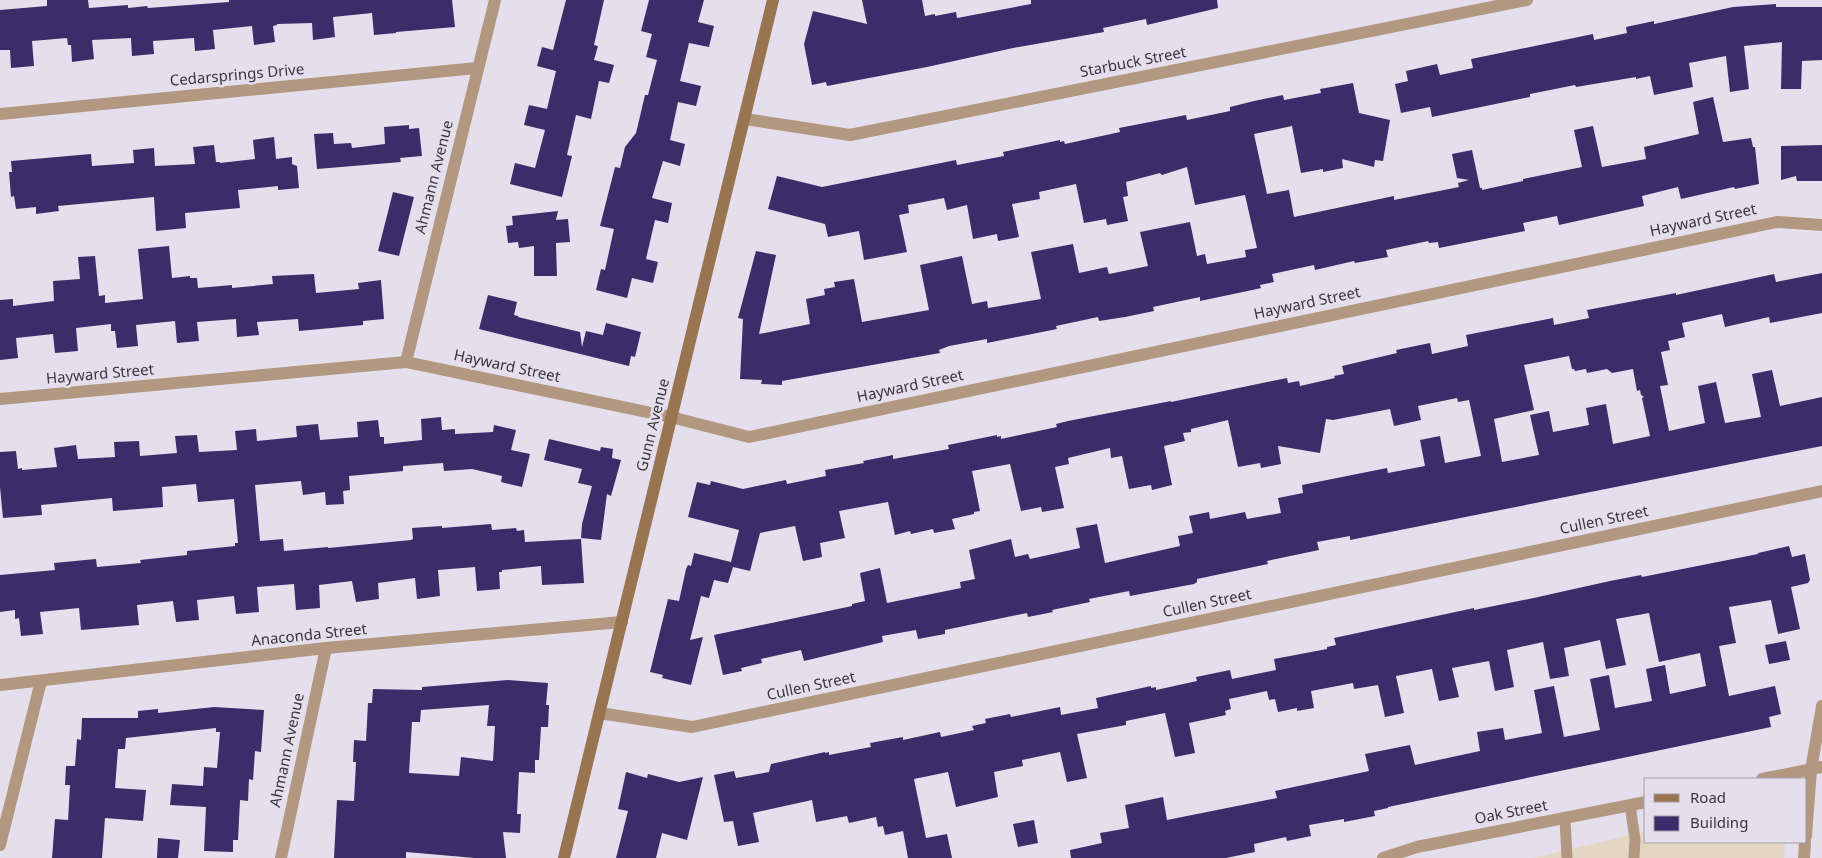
<svg xmlns="http://www.w3.org/2000/svg" width="1822" height="858" viewBox="0 0 1822 858" font-family="'Noto Sans',sans-serif">
  <rect width="100%" height="100%" fill="#e5dfed"/>
  <polygon fill="#e3d7c3" points="1646,831 1646,842 1785,842 1784,858 1534,858"/>
  <g fill="#3b2d6a" fill-rule="evenodd">
    <polygon points="47,0 88,0 89,8 128,5 128,8 147,6 148,8 229,2 229,0 452,0 455,27 396,32 396,33 374,35 372,13 333,17 335,37 313,40 312,23 277,24 277,25 273,26 275,42 254,45 252,26 213,30 215,49 195,51 194,38 153,41 154,54 132,56 131,38 92,40 94,59 72,62 71,45 68,45 67,38 32,41 34,66 11,68 10,50 0,50 0,10 47,6"/>
    <polygon points="566,0 604,0 594,45 598,46 594,60 614,65 609,83 599,81 591,119 576,115 567,155 572,156 562,197 510,184 515,163 535,168 545,130 524,125 529,105 547,109 556,71 537,66 542,47 553,50"/>
    <polygon points="649,0 704,0 698,22 714,26 709,47 689,43 680,81 701,86 696,106 678,102 670,140 685,144 680,166 663,161 652,198 672,203 668,223 655,220 646,259 658,262 653,283 632,278 627,298 596,290 601,269 605,270 614,229 600,226 615,167 620,168 625,147 636,133 645,95 648,95 657,60 646,57 652,34 641,31"/>
    <polygon points="862,0 922,0 925,16 935,14 935,16 956,12 957,18 1031,4 1031,0 1217,0 1218,8 1147,25 1146,19 1103,28 1104,32 1013,48 927,67 827,86 826,82 812,85 804,44 813,11 867,24"/>
    <polygon points="1776,4 1776,7 1822,7 1822,60 1802,61 1801,89 1781,89 1782,42 1744,46 1749,89 1730,92 1726,56 1689,63 1693,87 1654,95 1650,76 1636,79 1636,77 1576,87 1575,85 1530,94 1530,97 1432,117 1430,107 1401,113 1395,84 1408,81 1406,71 1437,64 1440,75 1473,68 1471,59 1593,34 1594,40 1627,33 1626,27 1654,21 1654,24 1733,7"/>
    <polygon points="1353,83 1359,113 1390,120 1383,161 1375,160 1374,167 1342,159 1343,168 1323,172 1323,169 1301,173 1292,126 1254,134 1267,194 1289,190 1294,217 1394,196 1394,200 1459,187 1458,183 1469,180 1457,178 1452,154 1472,150 1480,188 1482,188 1482,190 1523,181 1523,179 1582,167 1574,130 1593,126 1602,167 1646,159 1644,147 1699,134 1693,102 1713,97 1723,142 1751,138 1753,147 1755,147 1759,184 1735,189 1734,187 1681,199 1678,187 1642,196 1644,206 1586,219 1559,225 1557,216 1523,223 1525,231 1439,248 1438,242 1429,243 1428,241 1386,250 1388,257 1355,263 1354,261 1315,270 1314,265 1272,274 1274,282 1260,285 1261,288 1257,289 1200,301 1200,297 1153,307 1154,311 1125,317 1099,321 1098,317 1056,326 1057,329 987,343 987,339 949,346 939,350 940,353 782,381 782,385 761,384 762,380 740,379 743,319 738,318 756,251 776,255 759,334 810,324 806,299 825,295 824,289 835,287 834,282 854,279 862,322 929,310 920,265 962,256 972,304 987,301 988,308 1041,299 1031,252 1073,244 1079,273 1107,267 1109,274 1148,266 1140,232 1190,222 1197,256 1205,254 1207,264 1246,257 1245,250 1257,248 1245,195 1195,205 1187,167 1162,175 1160,173 1126,182 1128,196 1123,197 1128,221 1107,225 1106,219 1084,223 1076,184 1039,192 1040,199 1012,204 1019,237 998,241 997,234 973,239 967,205 947,210 944,198 908,205 909,213 899,215 907,252 864,260 859,231 828,237 825,224 768,209 777,176 822,187 956,160 957,165 1004,156 1003,152 1060,140 1060,142 1064,141 1065,144 1120,132 1119,128 1186,115 1187,120 1230,111 1230,107 1254,101 1283,95 1284,100 1321,93 1320,89"/>
    <polygon points="409,125 409,129 419,128 422,156 400,158 401,162 317,169 314,134 333,133 334,144 351,143 352,148 385,144 384,127"/>
    <polygon points="274,137 276,159 292,157 292,164 297,166 299,188 278,190 278,186 238,190 240,208 185,213 186,228 156,231 154,197 58,206 59,211 36,214 36,207 16,209 14,196 11,197 9,172 12,172 11,161 91,154 92,166 134,163 133,150 154,148 155,166 195,164 193,147 214,145 216,162 220,162 220,163 255,159 253,140"/>
    <polygon points="1822,145 1822,181 1797,181 1796,176 1781,180 1781,146"/>
    <polygon points="393,192 414,197 399,256 378,251"/>
    <polygon points="558,211 556,220 568,219 570,242 556,243 557,276 534,276 534,246 519,248 518,242 508,243 506,226 513,225 512,216"/>
    <polygon points="169,246 172,278 190,276 190,278 197,278 198,288 232,285 232,288 273,284 272,276 314,274 316,293 359,289 358,283 381,280 384,319 363,321 363,325 299,331 298,319 257,322 259,335 237,337 236,319 197,322 199,341 177,343 175,321 136,325 138,346 117,348 115,331 111,331 111,324 76,328 78,351 55,353 53,334 16,338 18,358 0,360 0,300 13,299 13,306 54,301 53,281 80,279 78,257 95,256 99,296 105,295 105,303 143,299 138,249"/>
    <path d="M1822,273V313L1770,323L1769,317L1725,327L1722,314L1682,323L1685,337L1668,341L1670,350L1661,352L1668,385L1660,386L1669,431L1705,423L1698,386L1716,382L1725,423L1761,417L1752,374L1772,370L1780,406L1822,397V446L1350,540V536L1317,542L1319,550L1267,561L1268,564L1197,579V582L1194,584L1130,596L1129,591L1089,599L1090,602L1052,610L1053,612L1028,617L1027,613L945,630V634L918,639L916,630L882,636L883,642L804,661L801,650L761,659L762,663L741,668L742,671L723,675L714,635L852,606V604L865,601L860,573L880,568L887,603L961,588L960,582L975,579L969,550L1011,539L1015,557L1028,554L1030,559L1080,548L1076,528L1097,524L1105,563L1180,546L1178,536L1193,533L1189,516L1209,512L1210,519L1245,512L1247,519L1281,513L1278,498L1303,493L1302,485L1387,468L1388,473L1425,466L1420,440L1440,436L1445,463L1481,456L1469,400L1458,402L1457,398L1418,406L1421,420L1394,426L1390,409L1333,420L1326,419L1320,453L1278,446L1281,464L1261,468L1260,463L1238,467L1228,420L1191,429V432L1183,433L1185,441L1164,446L1172,485L1152,490L1151,485L1129,489L1122,456L1111,458L1110,448L1068,458L1069,464L1055,467L1064,508L1042,512L1041,507L1021,511L1010,464L972,471L980,511L974,512V514L952,519L955,529L934,533L933,529L911,534L910,531L895,535L888,502L839,511L845,538L820,543L822,557L803,561L795,526L760,533L750,571L733,567L728,583L714,580L709,598L701,596L690,640L703,637L691,685L662,678L663,675L650,672L668,599L679,601L686,569L688,565L691,566L694,553L731,562L739,530L688,517L697,482L710,485L711,481L743,489L786,480L787,484L826,476L825,470L864,463L863,461L893,455V459L949,449L948,445L997,435V437L1001,436V439L1057,427L1056,424L1068,421L1171,401V402L1287,378L1288,383L1299,381L1300,386L1335,378L1334,376L1344,374L1342,366L1397,353L1396,350L1430,343L1432,354L1468,346L1466,335L1553,318L1554,325L1589,318L1587,310L1676,293V295L1774,274L1776,282ZM1569,356L1572,369H1574L1575,371L1586,369L1587,373L1607,369L1612,373L1633,369L1637,391L1640,390L1641,395L1644,397L1642,398L1650,436L1613,444L1606,404L1586,408L1589,425L1553,432L1549,411L1530,415L1539,455L1502,462L1494,419L1534,410L1524,365Z"/>
    <polygon points="488,295 517,302 514,315 518,316 518,317 580,332 582,347 586,331 603,335 606,323 641,332 635,357 631,356 629,366 479,329"/>
    <polygon points="441,417 442,430 455,429 455,434 493,432 494,425 516,430 511,450 530,454 522,487 501,482 502,476 472,469 444,471 443,463 403,466 403,471 349,476 350,490 343,491 344,504 326,505 325,492 303,495 301,481 255,485 260,541 283,539 284,551 328,547 328,548 411,540 413,539 412,528 442,526 442,528 491,524 492,530 516,528 517,531 524,530 525,542 581,539 584,583 542,585 541,566 502,570 502,572 499,572 500,589 477,591 475,567 438,570 440,596 417,599 415,578 378,583 379,599 356,602 352,581 319,585 320,608 296,610 294,584 257,587 259,612 236,614 234,596 197,600 199,620 176,622 173,601 137,605 139,625 81,630 79,608 40,612 43,634 21,636 19,618 15,619 15,610 0,612 0,575 55,570 54,563 96,559 97,567 141,563 140,560 187,555 187,551 235,546 235,543 238,543 234,499 198,502 196,484 162,487 163,507 113,511 112,498 41,505 42,515 3,518 0,487 0,452 16,451 18,469 22,468 22,470 57,467 54,448 76,445 78,459 115,457 114,442 139,441 140,456 177,453 175,436 197,435 199,452 237,450 235,431 256,429 257,441 297,437 296,426 318,424 320,440 358,437 357,422 378,420 380,437 384,437 384,444 422,440 421,419"/>
    <polygon points="549,439 600,451 601,447 613,449 612,458 621,460 611,496 607,494 601,540 581,538 582,524 592,486 578,483 582,469 544,460"/>
    <polygon points="1789,546 1792,557 1805,554 1810,580 1808,583 1791,587 1800,629 1778,634 1771,600 1729,607 1736,643 1719,646 1729,696 1775,686 1781,714 1769,717 1771,727 1388,807 1388,808 1374,811 1375,816 1344,822 1344,819 1309,825 1311,836 1287,841 1286,837 1254,844 1255,852 1226,858 1071,858 1070,850 1102,843 1100,833 1129,828 1125,805 1163,797 1167,820 1277,798 1275,791 1369,771 1365,754 1410,745 1415,765 1480,751 1477,732 1503,728 1505,740 1542,733 1534,690 1554,686 1564,737 1600,730 1590,679 1609,675 1615,708 1652,701 1646,669 1665,665 1670,694 1706,686 1700,653 1659,662 1649,613 1616,619 1626,665 1606,669 1600,640 1564,648 1569,676 1550,679 1543,642 1507,650 1514,687 1495,691 1489,661 1452,668 1459,697 1439,701 1432,669 1396,676 1404,713 1385,717 1378,685 1354,689 1353,683 1311,691 1314,708 1297,711 1297,708 1278,712 1275,699 1269,700 1267,691 1229,699 1231,709 1225,711 1226,715 1189,723 1195,753 1175,757 1165,713 1126,721 1126,725 1077,734 1087,778 1067,782 1060,752 1022,760 1023,766 994,772 998,797 956,807 948,772 914,779 926,838 947,834 952,858 908,858 903,831 885,835 883,826 878,827 876,817 849,823 847,816 816,822 812,800 753,813 759,842 738,846 733,821 724,822 714,775 734,771 736,778 769,772 771,764 825,752 825,753 829,752 829,755 871,747 870,743 903,737 903,740 940,732 941,737 974,730 972,726 986,723 985,719 1010,714 1011,717 1060,707 1061,715 1098,708 1096,698 1151,686 1151,688 1156,687 1156,690 1197,681 1196,677 1230,670 1232,679 1276,670 1274,659 1327,649 1327,647 1336,645 1334,638 1474,608 1474,610 1529,599 1610,581 1641,575 1642,577 1758,554 1758,553"/>
    <polygon points="1786,641 1790,660 1769,664 1765,645"/>
    <path d="M508,680L548,683L546,705H549L548,727H541L539,760H535V773L519,772L517,814H521L520,833L503,832L506,858H475L406,852V858H334L337,800L354,801L356,762H353L354,740L366,741L368,703H372L373,689L422,690V687ZM489,705L487,726H495L493,761L461,757L459,776L409,773L412,722H420L421,710Z"/>
    <polygon points="214,707 264,710 261,752 255,751 253,780 249,779 248,801 240,800 238,840 233,840 233,852 204,851 206,807 170,805 172,784 203,786 204,767 217,768 220,732 216,732 216,728 126,738 125,749 118,749 115,788 146,790 143,821 105,818 102,858 52,858 55,819 68,820 70,785 65,785 66,766 75,766 77,739 81,740 82,718 138,718 138,711 158,709 158,713"/>
    <polygon points="626,772 647,778 648,774 679,782 703,777 687,840 662,833 656,858 616,858 628,811 618,809"/>
    <polygon points="1034,820 1038,843 1018,847 1013,824"/>
    <polygon points="158,838 180,840 178,858 157,858"/>
  </g>
  <g fill="none" stroke-linecap="round" stroke-linejoin="round">
    <g stroke="#b29880" stroke-width="11">
      <polyline points="1630,805 1635,839 1634,858"/>
      <polyline points="1565,818 1567,858"/>
    </g>
    <g stroke="#b29880" stroke-width="12">
      <polyline points="0,114 477,68"/>
      <polyline points="745,119 850,135 1527,0"/>
      <polyline points="406,362 495,0"/>
      <polyline points="0,399 406,362 671,417 749,437 1777,222 1822,225"/>
      <polyline points="0,685 326,648 622,622"/>
      <polyline points="599,713 692,727 1822,491"/>
      <polyline points="1762,779 1822,767"/>
      <polyline points="1806,836 1811,770 1822,706"/>
      <polyline points="0,845 41,681"/>
      <polyline points="281,858 326,648"/>
      <polyline points="1383,858 1417,847 1646,802"/>
      <polyline points="1804,858 1805,842"/>
    </g>
    <polyline stroke="#997450" stroke-width="12" points="564,858 773,0"/>
  </g>
  <g text-anchor="middle" stroke-width="5" stroke-linejoin="round" paint-order="stroke">
    <g font-size="15" fill="#38363b" stroke="#e5dfed">
      <text transform="translate(1133 62) rotate(-11)" y="5">Starbuck Street</text>
      <text transform="translate(237 75) rotate(-5)" y="5">Cedarsprings Drive</text>
      <text transform="translate(434 177) rotate(-76)" y="5">Ahmann Avenue</text>
      <text transform="translate(1703 220) rotate(-12)" y="5">Hayward Street</text>
      <text transform="translate(1307 303) rotate(-12)" y="5">Hayward Street</text>
      <text transform="translate(507 366) rotate(12)" y="5">Hayward Street</text>
      <text transform="translate(100 374) rotate(-5)" y="5">Hayward Street</text>
      <text transform="translate(910 386) rotate(-12)" y="5">Hayward Street</text>
      <text transform="translate(653 425) rotate(-76)" y="5">Gunn Avenue</text>
      <text transform="translate(1604 520) rotate(-12)" y="5">Cullen Street</text>
      <text transform="translate(1207 603) rotate(-12)" y="5">Cullen Street</text>
      <text transform="translate(309 635) rotate(-6)" y="5">Anaconda Street</text>
      <text transform="translate(811 686) rotate(-12)" y="5">Cullen Street</text>
      <text transform="translate(287 750) rotate(-78)" y="5">Ahmann Avenue</text>
      <text transform="translate(1511 812) rotate(-11)" y="5">Oak Street</text>
    </g>
  </g>
  <rect x="1644" y="778" width="162" height="65" fill="#e5dfed" stroke="#a09ba6"/>
  <rect x="1654" y="794" width="25" height="8" fill="#997450" stroke="#a09ba6"/>
  <text x="1690" y="803" font-size="15" fill="#38363b">Road</text>
  <rect x="1654" y="816" width="25" height="15" fill="#3b2d6a" stroke="#a09ba6"/>
  <text x="1690" y="828" font-size="15" fill="#38363b">Building</text>
</svg>
